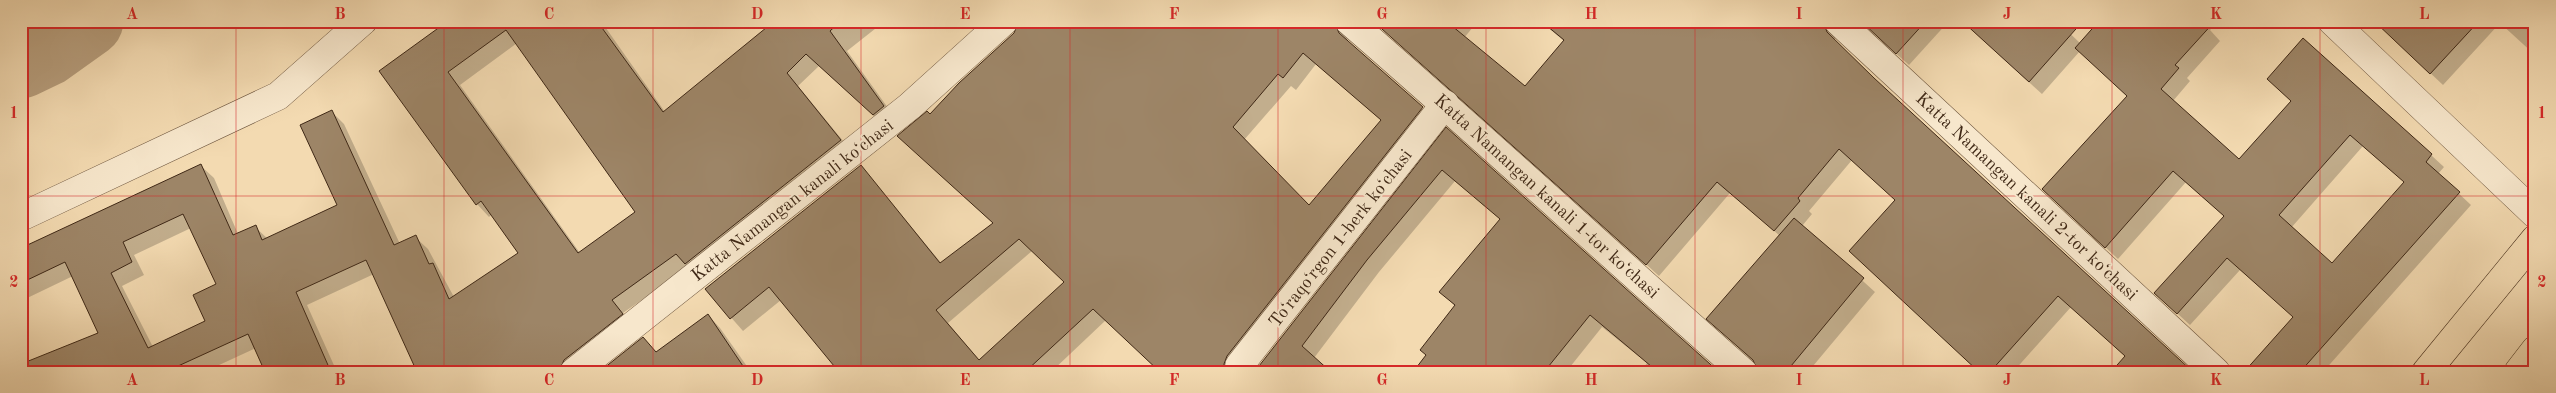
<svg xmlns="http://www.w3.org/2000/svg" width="2556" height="393" viewBox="0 0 2556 393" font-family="'Old Standard TT',serif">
  <rect width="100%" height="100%" fill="#f3dab1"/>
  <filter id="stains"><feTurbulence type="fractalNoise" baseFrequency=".004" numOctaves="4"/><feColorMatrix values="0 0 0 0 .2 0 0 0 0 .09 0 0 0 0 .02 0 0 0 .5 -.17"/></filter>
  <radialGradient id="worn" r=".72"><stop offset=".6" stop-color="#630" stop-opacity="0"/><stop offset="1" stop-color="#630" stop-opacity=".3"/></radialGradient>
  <g fill="#0003" fill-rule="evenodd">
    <path d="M450,21H601L665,112L777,21H885L847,51L896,119L886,127L819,66L798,86L853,153L623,313L634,326L577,372H418L374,274L307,305L337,372H267L256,348L204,372H21L100,333L73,276L21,301V250L201,166L214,178L238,234L255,227L268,239L339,206L331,111L344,124L400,244L415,237L428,249L454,297L520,253L492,214L489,217L477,204L381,71ZM517,43L637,212L580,253L460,85ZM191,228L218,285L206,322L153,347L122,286L144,275L134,255Z"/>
    <path d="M1020,21H1352L1346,30L1348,43L1434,120L1237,372H1161L1106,320L1051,372H952L781,300L743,331L706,289L861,166L942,264L994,224L899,137L930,115L1015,33ZM1316,64L1382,121L1309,207L1244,140L1291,86L1296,90ZM1032,251L1065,282L980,361L948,323Z"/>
    <polygon points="1373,21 1478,21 1464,38 1525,88 1564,41 1540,21 1841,21 1835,31 1835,40 1876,81 2126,357 2071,307 2013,372 1980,372 1897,201 1852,160 1809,211 1812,214 1802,226 1875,292 1808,372 1759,372 1759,367 1720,331 1780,236 1730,193 1659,276 1469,104"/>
    <polygon points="1859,21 1949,21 1909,65"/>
    <path d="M1962,21H2057L2081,44L2100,21H2219L2210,30L2220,41L2187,78L2190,81L2173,101L2239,160L2292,101L2303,40L2431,155L2444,167L2438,174L2471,205L2323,372H2245L2294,317L2240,270L2190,325L2168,305L2225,217L2186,182L2118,259L2056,201L2128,96L2080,51L2042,94ZM2363,146L2405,183L2332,265L2291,228Z"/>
    <polygon points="2375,21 2535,21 2535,55 2500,23 2443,85"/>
    <polygon points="1447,129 1682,341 1719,372 1640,372 1647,363 1602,327 1566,372 1414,372 1427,356 1455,306 1441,292 1501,220 1455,181 1379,272 1314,358 1261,372"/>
    <polygon points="708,315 720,328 751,372 680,372"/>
  </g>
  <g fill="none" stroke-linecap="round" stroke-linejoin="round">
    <polyline stroke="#b69d7c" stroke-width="71" points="21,63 46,51 88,21"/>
  </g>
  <g fill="#9d8567" stroke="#3f2816" fill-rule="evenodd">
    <path d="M448,21H597L663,112L772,23L770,21H841L830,31L884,106L873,115L806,54L787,73L841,140L685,264L676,254L612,300L623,314L564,360L559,372H417L366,260L296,292L331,372H265L248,334L165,372H21V364L98,333L65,262L21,283V248L201,164L233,235L256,225L262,240L337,205L300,125L332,110L394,245L416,235L429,264L433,263L449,299L518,253L481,201L476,205L379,71ZM506,30L635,212L578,253L448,72ZM183,214L216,284L193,295L205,321L148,348L111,273L132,262L123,242Z"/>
    <path d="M1019,21H1334L1339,33L1423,107L1227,356L1224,364L1225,372H1160L1093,309L1025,372H839L769,287L730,319L705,289L861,165L940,263L993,223L897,136L927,111L930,114L959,83L1014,33ZM1303,53L1381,120L1309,205L1233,127L1278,74L1283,78ZM1019,239L1064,282L979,360L936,310Z"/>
    <polygon points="1373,21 1446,21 1525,86 1564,40 1541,21 1823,21 1827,32 1874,78 2193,372 2111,372 2125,356 2058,296 1990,372 1979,372 1849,251 1895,200 1839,149 1798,198 1800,201 1774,231 1717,182 1646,265"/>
    <polygon points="1861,21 1926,21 1896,54"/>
    <polygon points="1962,21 2083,21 2029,82"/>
    <path d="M2099,21H2215L2175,65L2179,68L2161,89L2239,159L2291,101L2267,79L2303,38L2432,154L2426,162L2460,192L2300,372H2244L2293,317L2227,258L2177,314L2154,293L2224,216L2173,171L2105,248L2042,189L2127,96L2075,48ZM2350,135L2404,182L2332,263L2279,215Z"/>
    <polygon points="2374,21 2479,21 2430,74"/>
    <polygon points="1446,127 1634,296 1719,372 1658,372 1590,315 1544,372 1413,372 1426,355 1420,350 1455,305 1439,292 1500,219 1442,170 1367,260 1302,346 1331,372 1260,372 1259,366"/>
    <polygon points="1794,218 1864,278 1786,372 1758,372 1753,360 1706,319"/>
    <polygon points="708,314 747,372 599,372 643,337 656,352"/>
  </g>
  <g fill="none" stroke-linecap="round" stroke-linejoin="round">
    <defs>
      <g id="street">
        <path d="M1349,21C1482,136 1611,256 1743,372"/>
        <polyline points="1838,21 2216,372"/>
        <polyline points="2332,21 2535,214"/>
        <polyline points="21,217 278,96 363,21"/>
        <polyline points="574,372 910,106 1004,21"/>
        <polyline points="1245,372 1239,366 1445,104"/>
      </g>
      <g id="primary">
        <polyline points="2426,372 2535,239"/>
        <polyline points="2518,372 2535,350"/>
      </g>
    </defs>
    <use href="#street" stroke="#6c543d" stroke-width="29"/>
    <use href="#primary" stroke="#3f2816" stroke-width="29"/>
    <use href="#street" stroke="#f7e7cc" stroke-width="28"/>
    <use href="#primary" stroke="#f3dab1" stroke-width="28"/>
  </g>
  <path fill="none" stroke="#d62828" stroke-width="1" stroke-opacity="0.55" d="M236,21V372M444,21V372M653,21V372M861,21V372M1070,21V372M1278,21V372M1486,21V372M1695,21V372M1903,21V372M2112,21V372M2320,21V372M21,196H2535"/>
  <g text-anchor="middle" stroke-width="4" stroke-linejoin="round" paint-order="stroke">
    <g font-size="18" fill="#3f2816" stroke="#f7e7cc">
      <text transform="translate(1547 196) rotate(42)" y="6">Katta Namangan kanali 1-tor koʻchasi</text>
      <text transform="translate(2027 196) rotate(43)" y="6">Katta Namangan kanali 2-tor koʻchasi</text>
      <text transform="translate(792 200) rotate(-38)" y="6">Katta Namangan kanali koʻchasi</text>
      <text transform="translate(1340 238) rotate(-52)" y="6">Toʻraqoʻrgon 1-berk koʻchasi</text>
    </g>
  </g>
  <rect width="2556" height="393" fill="none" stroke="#f3dab1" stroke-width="55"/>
  <rect x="28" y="28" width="2500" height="338" fill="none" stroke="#d62828" stroke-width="2"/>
  <g font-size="16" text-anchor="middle" font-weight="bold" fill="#d62828">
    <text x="132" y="19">A</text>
    <text x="340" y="19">B</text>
    <text x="549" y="19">C</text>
    <text x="757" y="19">D</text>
    <text x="965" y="19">E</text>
    <text x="1174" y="19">F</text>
    <text x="1382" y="19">G</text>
    <text x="1591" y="19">H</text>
    <text x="1799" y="19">I</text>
    <text x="2007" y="19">J</text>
    <text x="2216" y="19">K</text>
    <text x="2424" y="19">L</text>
    <text x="14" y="118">1</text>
    <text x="2542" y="118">1</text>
    <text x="14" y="287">2</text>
    <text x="2542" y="287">2</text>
    <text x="132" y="385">A</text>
    <text x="340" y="385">B</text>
    <text x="549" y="385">C</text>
    <text x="757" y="385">D</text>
    <text x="965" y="385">E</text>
    <text x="1174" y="385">F</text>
    <text x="1382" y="385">G</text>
    <text x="1591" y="385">H</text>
    <text x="1799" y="385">I</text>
    <text x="2007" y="385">J</text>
    <text x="2216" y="385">K</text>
    <text x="2424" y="385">L</text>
  </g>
  <rect width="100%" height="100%" filter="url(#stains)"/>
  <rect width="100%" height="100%" fill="url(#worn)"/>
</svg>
